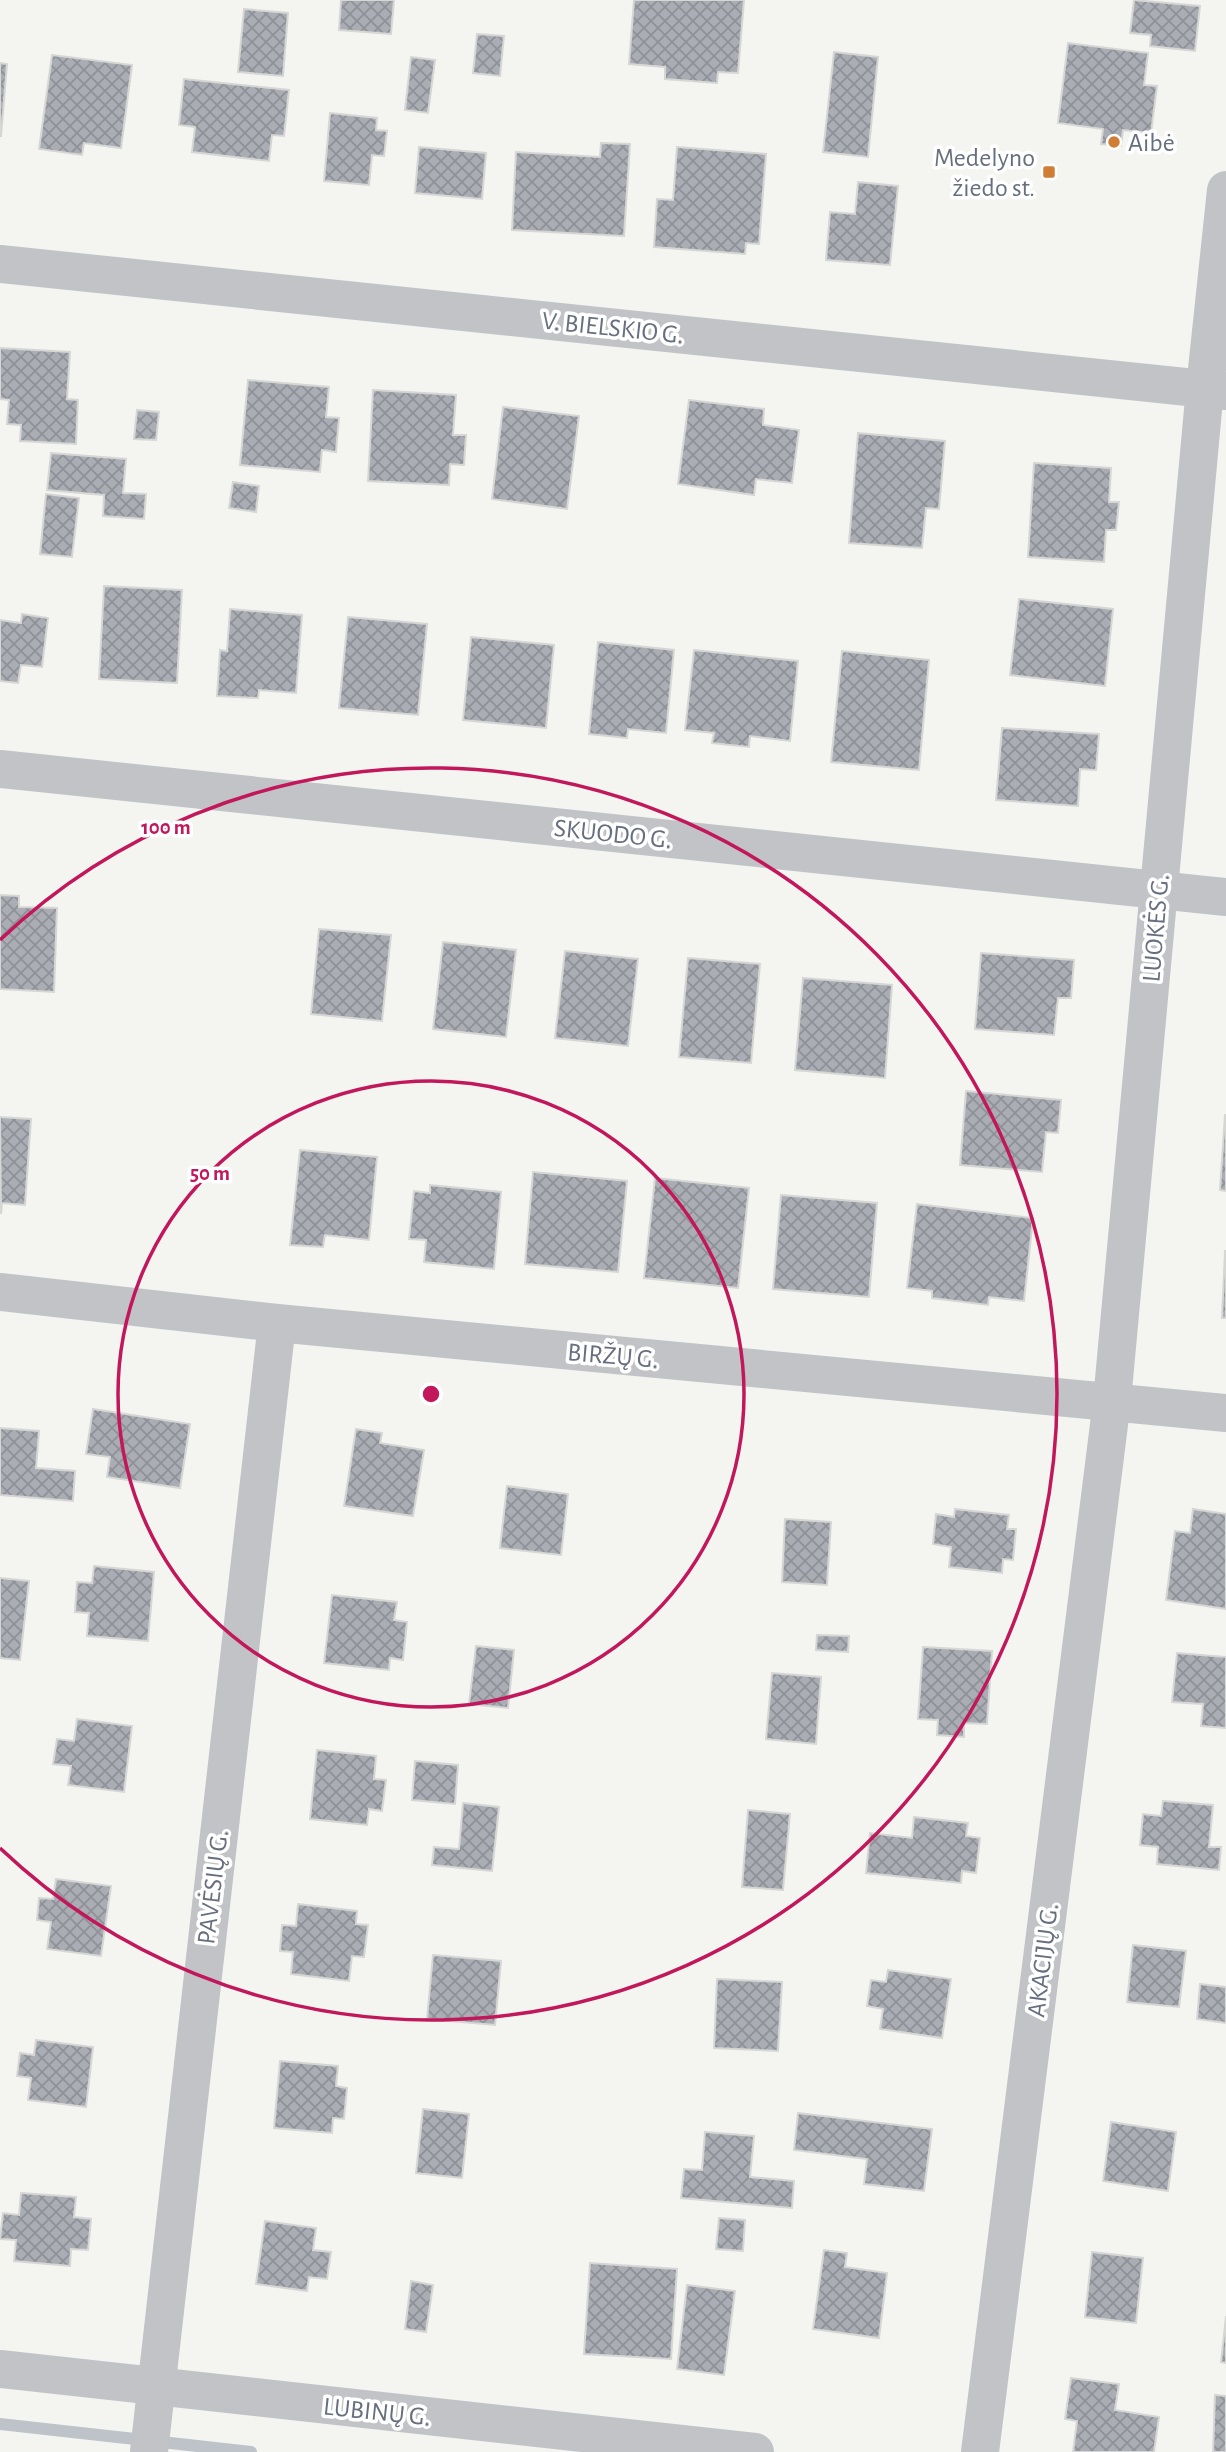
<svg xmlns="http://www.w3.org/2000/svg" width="1226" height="2452" viewBox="0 0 1226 2452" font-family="'Alegreya Sans',sans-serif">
  <defs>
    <pattern id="building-cross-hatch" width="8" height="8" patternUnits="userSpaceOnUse" patternTransform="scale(1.75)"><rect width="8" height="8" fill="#aaaeb4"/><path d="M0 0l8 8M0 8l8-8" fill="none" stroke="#8e9298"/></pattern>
  </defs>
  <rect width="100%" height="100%" fill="#f4f5f1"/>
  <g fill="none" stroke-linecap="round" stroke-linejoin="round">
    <polyline stroke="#bec3c9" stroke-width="12" points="0,2424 251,2452"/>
  </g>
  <g fill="url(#building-cross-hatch)" stroke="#d6d6d4" stroke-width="2">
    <polygon points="341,0 394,0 391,34 339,30"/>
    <polygon points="634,0 744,0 738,73 718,72 717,83 665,79 665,67 629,64"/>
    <polygon points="1134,0 1200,6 1195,51 1150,46 1151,35 1130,33"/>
    <polygon points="244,9 288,13 283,76 238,72"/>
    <polygon points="477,34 504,36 500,76 473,73"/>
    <polygon points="1068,43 1148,53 1144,85 1157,86 1151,133 1123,130 1121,146 1101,144 1103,129 1058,123"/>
    <polygon points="834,52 878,57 868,157 823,152"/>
    <polygon points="52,55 132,65 121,148 84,143 82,155 39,149"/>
    <polygon points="411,57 435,60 428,113 405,110"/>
    <polygon points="0,63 7,64 1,136 0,136"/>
    <polygon points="184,79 289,90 284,136 272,135 269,161 192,152 195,127 179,125"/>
    <polygon points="330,113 377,118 376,130 387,131 384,156 372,155 369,185 324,181"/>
    <polygon points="601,143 630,144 624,236 512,230 516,152 600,157"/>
    <polygon points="419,147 486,153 482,199 415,193"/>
    <polygon points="677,147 766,154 759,244 746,243 745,254 654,247 657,199 673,200"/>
    <polygon points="858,182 898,186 890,265 826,260 830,212 855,214"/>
    <polygon points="0,348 70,352 67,399 78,400 76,444 20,441 21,425 7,424 9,400 0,399"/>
    <polygon points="248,380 329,387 326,417 339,418 336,452 322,450 320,472 240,465"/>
    <polygon points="373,390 456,395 453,435 466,435 464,465 450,464 449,485 368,481"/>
    <polygon points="689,400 764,409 763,425 799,430 792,483 756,479 754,495 678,484"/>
    <polygon points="503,407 579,416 567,509 492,499"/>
    <polygon points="137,410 159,412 156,440 134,439"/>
    <polygon points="858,433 945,441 939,509 926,508 922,548 849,543"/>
    <polygon points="51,453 126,459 123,493 146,494 144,519 103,516 104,495 47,490"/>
    <polygon points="1034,463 1111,468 1109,502 1119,502 1116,530 1106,530 1104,562 1028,557"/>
    <polygon points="233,482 259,486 256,512 229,508"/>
    <polygon points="46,494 79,498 72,557 40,554"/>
    <polygon points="104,586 182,590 177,683 99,679"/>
    <polygon points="1019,599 1113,609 1105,686 1010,675"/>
    <polygon points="230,609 302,615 296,693 259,690 258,698 217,696 220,650 227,651"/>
    <polygon points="22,614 48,618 42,667 21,665 18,683 0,681 0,620 21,623"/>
    <polygon points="348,617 427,624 418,715 339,708"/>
    <polygon points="471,637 554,645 546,728 463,720"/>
    <polygon points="598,642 674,650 666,733 628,729 627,738 589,734"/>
    <polygon points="694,650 798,661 790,741 750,736 749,747 712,743 714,733 685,730"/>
    <polygon points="842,651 929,660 919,770 831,762"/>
    <polygon points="1002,728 1099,734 1096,770 1080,769 1078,806 996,800"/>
    <polygon points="0,895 19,896 19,907 57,908 54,992 0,989"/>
    <polygon points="319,929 391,935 382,1021 311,1014"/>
    <polygon points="443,942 516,950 506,1037 433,1029"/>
    <polygon points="565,951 638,959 628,1046 555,1038"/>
    <polygon points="981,953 1074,960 1071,998 1058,998 1054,1035 975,1029"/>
    <polygon points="688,958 760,964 751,1063 679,1057"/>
    <polygon points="803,978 892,985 885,1078 795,1070"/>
    <polygon points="966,1091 1061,1100 1058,1133 1046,1132 1042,1172 960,1165"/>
    <polygon points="1225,1115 1226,1115 1226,1191 1220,1190"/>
    <polygon points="0,1117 31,1119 25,1205 2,1203 1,1214"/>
    <polygon points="300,1150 377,1157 369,1240 325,1235 323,1247 290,1245"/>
    <polygon points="533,1172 627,1181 618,1272 525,1264"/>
    <polygon points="655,1178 749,1188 738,1288 644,1278"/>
    <polygon points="430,1185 501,1192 494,1269 424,1262 426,1240 409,1239 414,1191 430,1193"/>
    <polygon points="781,1195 877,1203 869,1297 773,1289"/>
    <polygon points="917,1204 1033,1218 1024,1301 989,1297 988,1305 932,1298 932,1291 907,1288"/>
    <polygon points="1225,1251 1226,1251 1226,1318 1222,1318"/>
    <polygon points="93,1409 190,1424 180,1488 107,1477 110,1457 86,1454"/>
    <polygon points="0,1428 39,1431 36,1468 75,1471 73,1501 0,1495"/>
    <polygon points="356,1429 382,1433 380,1443 424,1450 413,1516 344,1506"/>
    <polygon points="507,1486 568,1494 561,1555 500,1548"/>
    <polygon points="955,1509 1009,1515 1007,1529 1016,1529 1013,1560 1003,1559 1002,1573 949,1567 951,1547 933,1544 936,1514 954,1517"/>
    <polygon points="1193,1509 1226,1514 1226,1609 1166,1600 1175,1531 1190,1533"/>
    <polygon points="785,1519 831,1522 827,1585 782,1582"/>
    <polygon points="94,1566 154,1572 148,1641 87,1636 89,1613 75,1612 77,1582 92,1583"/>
    <polygon points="0,1578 29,1581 20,1660 0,1658"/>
    <polygon points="332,1595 397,1602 394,1620 407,1622 403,1660 390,1658 389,1670 324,1663"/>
    <polygon points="817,1635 849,1636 848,1652 816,1650"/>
    <polygon points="476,1646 514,1650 508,1708 469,1704"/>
    <polygon points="923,1647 992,1651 987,1724 964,1723 964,1737 937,1735 938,1720 918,1719"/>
    <polygon points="1177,1653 1226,1657 1226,1728 1201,1726 1203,1704 1172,1702"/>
    <polygon points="772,1673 821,1677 816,1744 766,1739"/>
    <polygon points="77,1719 132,1726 124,1792 68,1785 71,1766 53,1764 57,1739 74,1741"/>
    <polygon points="317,1750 376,1756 374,1779 386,1780 382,1811 369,1809 367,1825 310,1819"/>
    <polygon points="415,1761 458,1765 455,1804 412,1800"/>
    <polygon points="1163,1801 1213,1805 1209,1847 1221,1847 1219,1870 1157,1864 1158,1847 1140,1845 1143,1814 1161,1816"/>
    <polygon points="463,1803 499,1807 492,1871 432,1865 434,1847 459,1849"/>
    <polygon points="748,1810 790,1814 783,1890 742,1887"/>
    <polygon points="914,1817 968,1823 966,1836 980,1838 976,1873 962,1871 961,1883 866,1873 870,1833 912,1838"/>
    <polygon points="56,1879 111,1886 101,1956 47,1949 51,1922 37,1920 39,1898 53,1899"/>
    <polygon points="298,1904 357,1911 356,1924 368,1925 364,1957 352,1956 349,1981 291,1974 293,1952 280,1951 282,1925 296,1926"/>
    <polygon points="1133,1945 1186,1951 1179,2007 1127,2002"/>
    <polygon points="433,1955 501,1961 495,2025 427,2019"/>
    <polygon points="888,1970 951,1979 942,2038 880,2029 883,2009 867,2006 871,1980 886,1982"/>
    <polygon points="717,1979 782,1982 778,2051 714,2048"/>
    <polygon points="1200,1984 1226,1987 1226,2023 1197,2019"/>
    <polygon points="36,2040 93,2047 86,2107 28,2100 31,2078 17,2076 20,2053 34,2055"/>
    <polygon points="280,2061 338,2066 336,2086 347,2088 344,2119 333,2118 332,2133 274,2128"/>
    <polygon points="423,2109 469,2114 462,2178 416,2173"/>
    <polygon points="798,2113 932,2129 924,2191 864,2184 867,2159 794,2150"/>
    <polygon points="1111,2122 1176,2132 1168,2191 1103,2181"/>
    <polygon points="705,2132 754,2136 750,2177 794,2181 792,2208 681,2198 684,2169 702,2170"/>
    <polygon points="21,2193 76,2197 74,2217 91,2219 88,2250 71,2249 70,2266 14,2261 16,2240 0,2239 3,2213 19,2215"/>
    <polygon points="719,2218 745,2220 743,2251 716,2249"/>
    <polygon points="265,2221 316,2228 313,2250 331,2252 327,2279 309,2277 307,2291 256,2284"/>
    <polygon points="824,2250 847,2253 845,2267 887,2273 879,2338 813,2329"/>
    <polygon points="1092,2252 1143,2258 1136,2323 1085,2317"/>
    <polygon points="590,2263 677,2269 671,2359 584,2354"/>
    <polygon points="411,2281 433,2285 426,2332 405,2329"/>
    <polygon points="687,2285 735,2291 724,2375 677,2369"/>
    <polygon points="1226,2316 1226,2363 1221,2362"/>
    <polygon points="1071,2378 1119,2384 1115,2410 1159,2417 1154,2452 1073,2452 1077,2421 1065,2419"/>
    <polygon points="1215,2395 1226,2396 1226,2452 1213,2452"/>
  </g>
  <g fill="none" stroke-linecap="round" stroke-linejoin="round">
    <g stroke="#c1c3c6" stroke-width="38">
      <polyline points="0,264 1226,391"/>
      <polyline points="0,769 1226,897"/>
      <polyline points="0,1292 277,1323 1226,1413"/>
      <polyline points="0,2369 755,2452"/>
      <polyline points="149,2452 277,1323"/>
      <polyline points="980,2452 1112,1401 1205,388 1226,190"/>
    </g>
  </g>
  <g fill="none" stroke="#c2185b" stroke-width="3.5">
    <circle cx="431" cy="1394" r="313"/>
    <path d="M0 940A626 626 0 1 1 0 1848"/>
  </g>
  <g fill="#d07d36" stroke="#fff" stroke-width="2.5">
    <circle cx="1114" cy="142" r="7"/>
    <rect x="1042" y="165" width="14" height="14" rx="3.5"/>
  </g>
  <g text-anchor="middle" stroke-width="7" stroke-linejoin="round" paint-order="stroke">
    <g font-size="26" fill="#676f7f" stroke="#fff" text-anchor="start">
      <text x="1128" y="151">Aibė</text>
      <text x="1035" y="166" text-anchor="end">Medelyno<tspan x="1035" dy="30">žiedo st.</tspan></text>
    </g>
    <g font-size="26" fill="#676f7f" stroke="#fff">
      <text transform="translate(613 327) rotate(6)" y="9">V. BIELSKIO G.</text>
      <text transform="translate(613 833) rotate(6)" y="9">SKUODO G.</text>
      <text transform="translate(1155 928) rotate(-85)" y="9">LUOKĖS G.</text>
      <text transform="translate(613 1355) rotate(5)" y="9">BIRŽŲ G.</text>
      <text transform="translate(212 1887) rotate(-83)" y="9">PAVĖSIŲ G.</text>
      <text transform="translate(1042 1960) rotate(-83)" y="9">AKACIJŲ G.</text>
      <text transform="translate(377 2411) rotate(6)" y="9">LUBINŲ G.</text>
    </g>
  </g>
  <circle cx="431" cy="1394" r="10" fill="#c2185b" stroke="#fff" stroke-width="3.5"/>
  <g font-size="21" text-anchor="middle" font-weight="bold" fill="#c2185b" stroke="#fff" stroke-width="7" stroke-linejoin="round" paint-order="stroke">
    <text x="166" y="834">100 m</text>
    <text x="210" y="1180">50 m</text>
  </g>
</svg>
